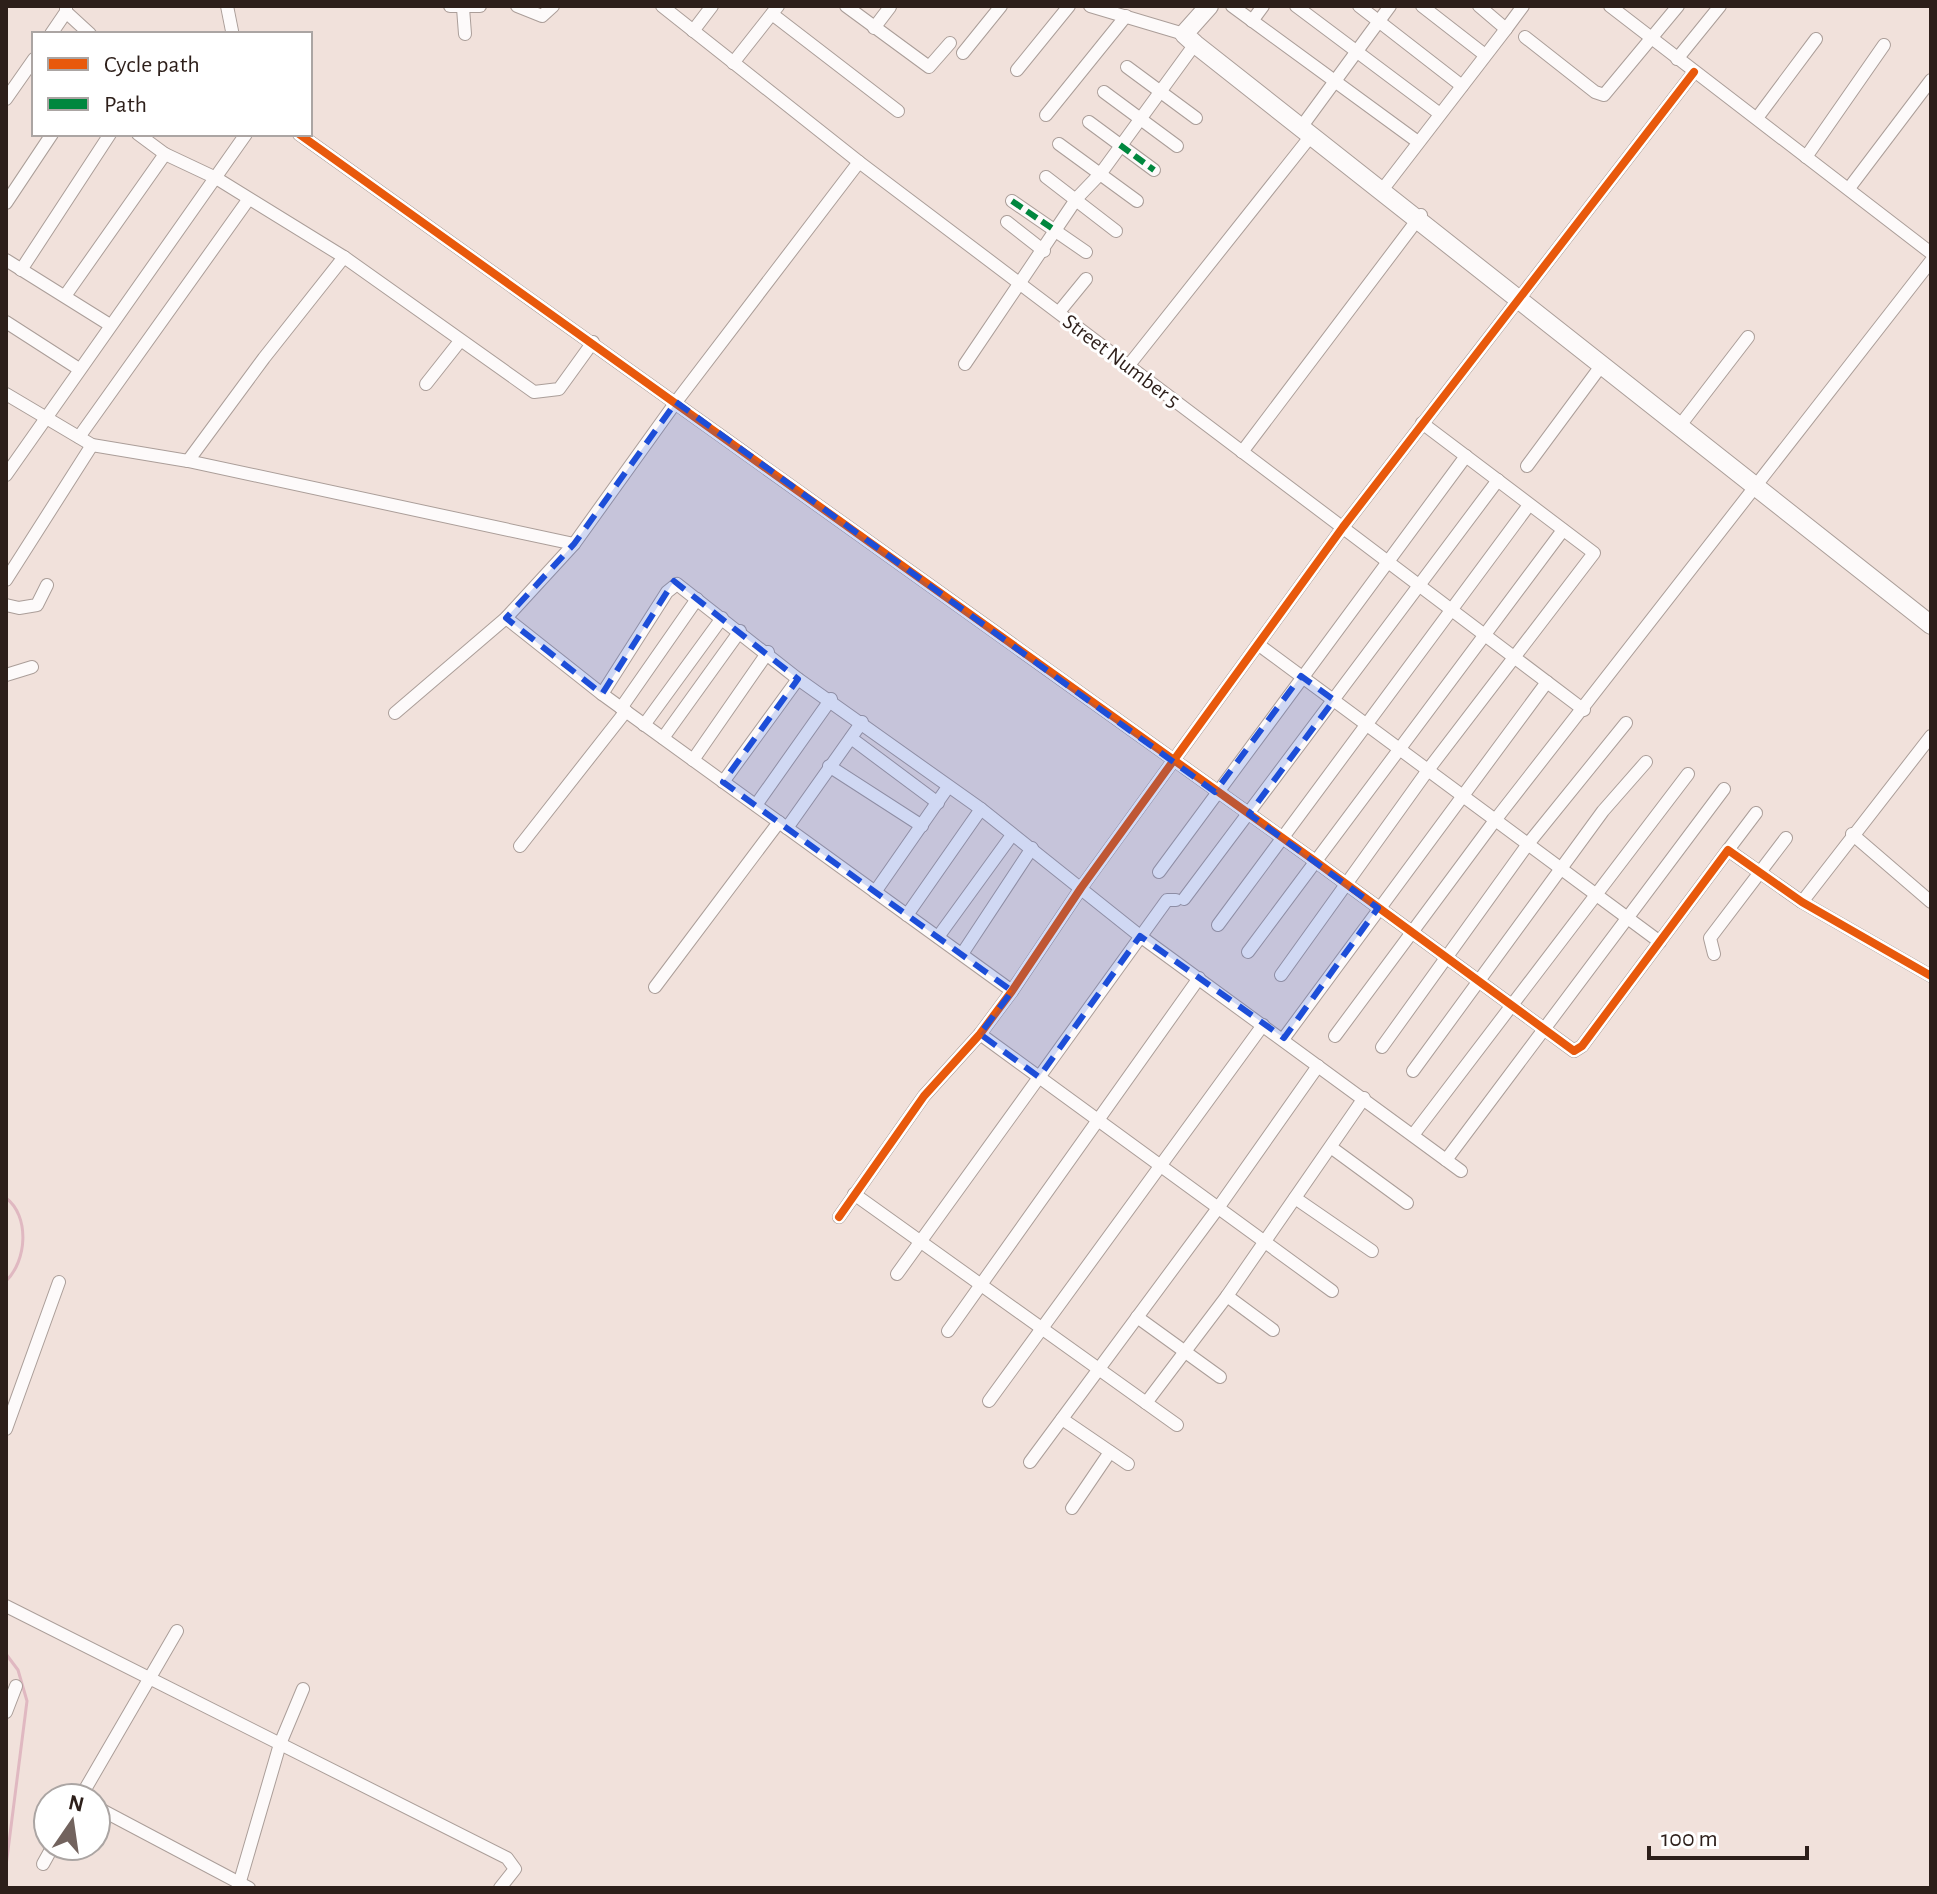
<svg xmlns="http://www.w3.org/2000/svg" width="1937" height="1894" viewBox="0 0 1937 1894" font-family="'Alegreya Sans',sans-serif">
  <rect width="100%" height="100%" fill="#f1e1db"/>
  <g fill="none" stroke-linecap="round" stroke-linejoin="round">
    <g stroke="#e0b8c1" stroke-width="3">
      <path d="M6,1198C30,1216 27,1261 6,1281"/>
      <polyline points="6,1654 18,1670 27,1701 6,1866"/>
    </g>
    <defs>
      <g id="street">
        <polyline points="66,6 66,12 90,34"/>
        <polyline points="227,6 232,31"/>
        <polyline points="450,6 480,6"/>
        <polyline points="517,6 542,16 553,6"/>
        <polyline points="662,6 859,162 1584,710"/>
        <polyline points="846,6 929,67 950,43"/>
        <polyline points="1090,6 1184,34"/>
        <polyline points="1232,6 1418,142"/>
        <polyline points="1296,6 1440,114"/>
        <polyline points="1359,6 1462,86"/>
        <polyline points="1422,6 1485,55"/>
        <polyline points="1479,6 1506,29 1523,6"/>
        <polyline points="1610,6 1931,253"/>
        <polyline points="463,8 465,34"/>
        <polyline points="772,14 898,111"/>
        <polyline points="1252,21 1263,6"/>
        <polyline points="874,28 890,7"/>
        <polyline points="693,31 712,6"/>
        <polyline points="51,34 66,12"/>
        <polyline points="1525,37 1595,92 1604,95 1678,6"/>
        <polyline points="963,53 1001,6"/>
        <polyline points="1677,59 1720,6"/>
        <polyline points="733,63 778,6"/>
        <polyline points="1127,67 1196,118"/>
        <polyline points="1017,70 1069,6"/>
        <polyline points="1104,92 1177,146"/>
        <polyline points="6,99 34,59"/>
        <polyline points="1046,115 1126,16"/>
        <polyline points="1757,118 1816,39"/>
        <polyline points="1089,122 1154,170"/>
        <polyline points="1305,122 1390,6"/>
        <polyline points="138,134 165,154 216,178 344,257 534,392 559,389 593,342"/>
        <polyline points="299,134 1315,861 1574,1051 1582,1046 1728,850 1802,902 1931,976"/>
        <polyline points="1059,144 1137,201"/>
        <polyline points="1806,157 1884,45"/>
        <polyline points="1046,177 1116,231"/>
        <polyline points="1386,185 1506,29"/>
        <polyline points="1850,187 1931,80"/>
        <polyline points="1012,201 1086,252"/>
        <polyline points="6,203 52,134"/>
        <polyline points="1007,222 1044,251"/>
        <polyline points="6,260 110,325"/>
        <polyline points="21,270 110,134"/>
        <polyline points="65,296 165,154"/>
        <polyline points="1059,312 1086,279"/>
        <polyline points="6,322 79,369"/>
        <polyline points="965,364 1077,198 1101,173 1195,44"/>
        <polyline points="1129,365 1310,137"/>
        <polyline points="426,384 460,341"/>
        <polyline points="6,394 92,445 188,461 574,544"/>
        <polyline points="1685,419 1748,337"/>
        <polyline points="79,437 248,200"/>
        <polyline points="1242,452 1421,215"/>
        <polyline points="188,461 264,358 344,257"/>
        <polyline points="1527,466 1601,366"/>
        <polyline points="6,475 246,134"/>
        <polyline points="6,580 92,445"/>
        <polyline points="6,605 19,608 37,605 47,585"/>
        <polyline points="506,618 602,694 1012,991"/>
        <polyline points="1259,645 1660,942"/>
        <polyline points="6,675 32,667"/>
        <polyline points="602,694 667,592 677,584 798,679 981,809 1140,936 1461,1171"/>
        <polyline points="621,708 697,599"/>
        <polyline points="395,713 506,618 574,544 676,402 859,162"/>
        <polyline points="644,725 722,618"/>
        <polyline points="663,738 740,631"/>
        <polyline points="851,738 938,803"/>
        <polyline points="693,760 768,652"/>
        <polyline points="829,766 922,826"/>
        <polyline points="723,782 798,679"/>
        <polyline points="756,805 831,699"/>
        <polyline points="787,828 862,722"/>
        <polyline points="1852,834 1931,902"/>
        <polyline points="520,846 626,711"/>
        <polyline points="1728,850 1756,813"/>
        <polyline points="1159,872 1466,456"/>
        <polyline points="875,892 948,787"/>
        <polyline points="1184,899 1498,480"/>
        <polyline points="1802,902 1931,736"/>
        <polyline points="907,915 981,809"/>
        <polyline points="1218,925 1529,505"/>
        <polyline points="938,937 1012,835"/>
        <polyline points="1248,952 1563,530"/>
        <polyline points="962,954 1032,848"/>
        <polyline points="1714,954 1710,938 1786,838"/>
        <polyline points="1281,975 1428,770 1594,553 1422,423"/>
        <polyline points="655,987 779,822"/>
        <polyline points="980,1034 1332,1291"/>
        <polyline points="1335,1036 1496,819 1931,261"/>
        <polyline points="1284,1038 1547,682"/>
        <polyline points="1382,1047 1528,844 1626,723"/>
        <polyline points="1413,1071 1603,811 1646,762"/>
        <polyline points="1413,1135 1688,774"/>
        <polyline points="1332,1148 1407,1203"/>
        <polyline points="1446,1160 1724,789"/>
        <polyline points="854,1194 1177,1425"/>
        <polyline points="1295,1198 1372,1251"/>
        <polyline points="839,1217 924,1096 980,1034 1012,991 1081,888 1343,527 1694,72"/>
        <polyline points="897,1274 1167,900 1176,900"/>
        <polyline points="1227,1296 1273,1330"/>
        <polyline points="1137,1317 1220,1377"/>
        <polyline points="948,1331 1199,978"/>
        <polyline points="989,1401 1263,1025"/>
        <polyline points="1146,1403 1227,1296 1364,1098"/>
        <polyline points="1062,1419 1128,1464"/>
        <polyline points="6,1429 59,1282"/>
        <polyline points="1030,1462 1218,1208 1318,1066"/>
        <polyline points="1072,1508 1110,1452"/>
        <polyline points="6,1606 507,1858 515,1869 500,1888"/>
        <polyline points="6,1712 16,1686"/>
        <polyline points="80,1798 177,1631"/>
        <polyline points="96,1807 249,1888"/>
        <polyline points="43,1864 53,1846"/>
        <polyline points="238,1888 280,1744 303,1689"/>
      </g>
      <polyline id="secondary" points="1209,6 1184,34 1195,44 1931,625"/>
    </defs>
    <use href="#street" stroke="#ab9e99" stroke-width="14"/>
    <use href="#secondary" stroke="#ab9e99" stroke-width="20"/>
    <use href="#street" stroke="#fdfafa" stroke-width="12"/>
    <use href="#secondary" stroke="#fdfafa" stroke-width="18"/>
    <g stroke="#00873e" stroke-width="6" stroke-dasharray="12 6" stroke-linecap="butt">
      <polyline points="1120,145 1154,170"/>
      <polyline points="1012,201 1056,231"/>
    </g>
    <defs>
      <g id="cycleway">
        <polyline points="299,134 1315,861 1574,1051 1582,1046 1728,850 1802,902 1931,976"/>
        <polyline points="839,1217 924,1096 980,1034 1012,991 1081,888 1343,527 1694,72"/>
      </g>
    </defs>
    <use href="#cycleway" stroke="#fff" stroke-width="13"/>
    <use href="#cycleway" stroke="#e8590c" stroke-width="8"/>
  </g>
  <path fill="#1d4ed8" fill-opacity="0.2" stroke="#1d4ed8" stroke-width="6" stroke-dasharray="16 10" stroke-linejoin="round" d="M676,402L1215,792L1301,676L1334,700L1249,814L1378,908L1284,1038L1140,936L1039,1077L980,1034L1012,991L723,782L798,679L674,581L602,694L506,618L574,544Z"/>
  <g text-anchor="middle" stroke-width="6" stroke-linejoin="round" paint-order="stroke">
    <g font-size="22" fill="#2d1f1a" stroke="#fff">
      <text transform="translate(1122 360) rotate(37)" y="8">Street Number 5</text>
    </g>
  </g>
  <rect width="1937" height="1894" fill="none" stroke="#2d1f1a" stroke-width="16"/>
  <rect x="32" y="32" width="280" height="104" fill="#ffffff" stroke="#aba5a3" stroke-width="2"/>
  <rect x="48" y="58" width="40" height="12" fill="#e8590c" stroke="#aba5a3" stroke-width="2"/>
  <text x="104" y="72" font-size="24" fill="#2d1f1a">Cycle path</text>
  <rect x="48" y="98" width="40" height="12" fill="#00873e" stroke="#aba5a3" stroke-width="2"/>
  <text x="104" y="112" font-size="24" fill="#2d1f1a">Path</text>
  <g transform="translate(72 1822) rotate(13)"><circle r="38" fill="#ffffff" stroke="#aba5a3" stroke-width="2"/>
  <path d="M0-6L14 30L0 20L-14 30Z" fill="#72635e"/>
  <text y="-12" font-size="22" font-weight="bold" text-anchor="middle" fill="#2d1f1a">N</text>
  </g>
  <path d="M1649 1846v12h158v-12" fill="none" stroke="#2d1f1a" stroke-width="4"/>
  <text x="1661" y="1846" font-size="24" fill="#2d1f1a" stroke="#ffffff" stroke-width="6" paint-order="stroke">100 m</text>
</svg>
